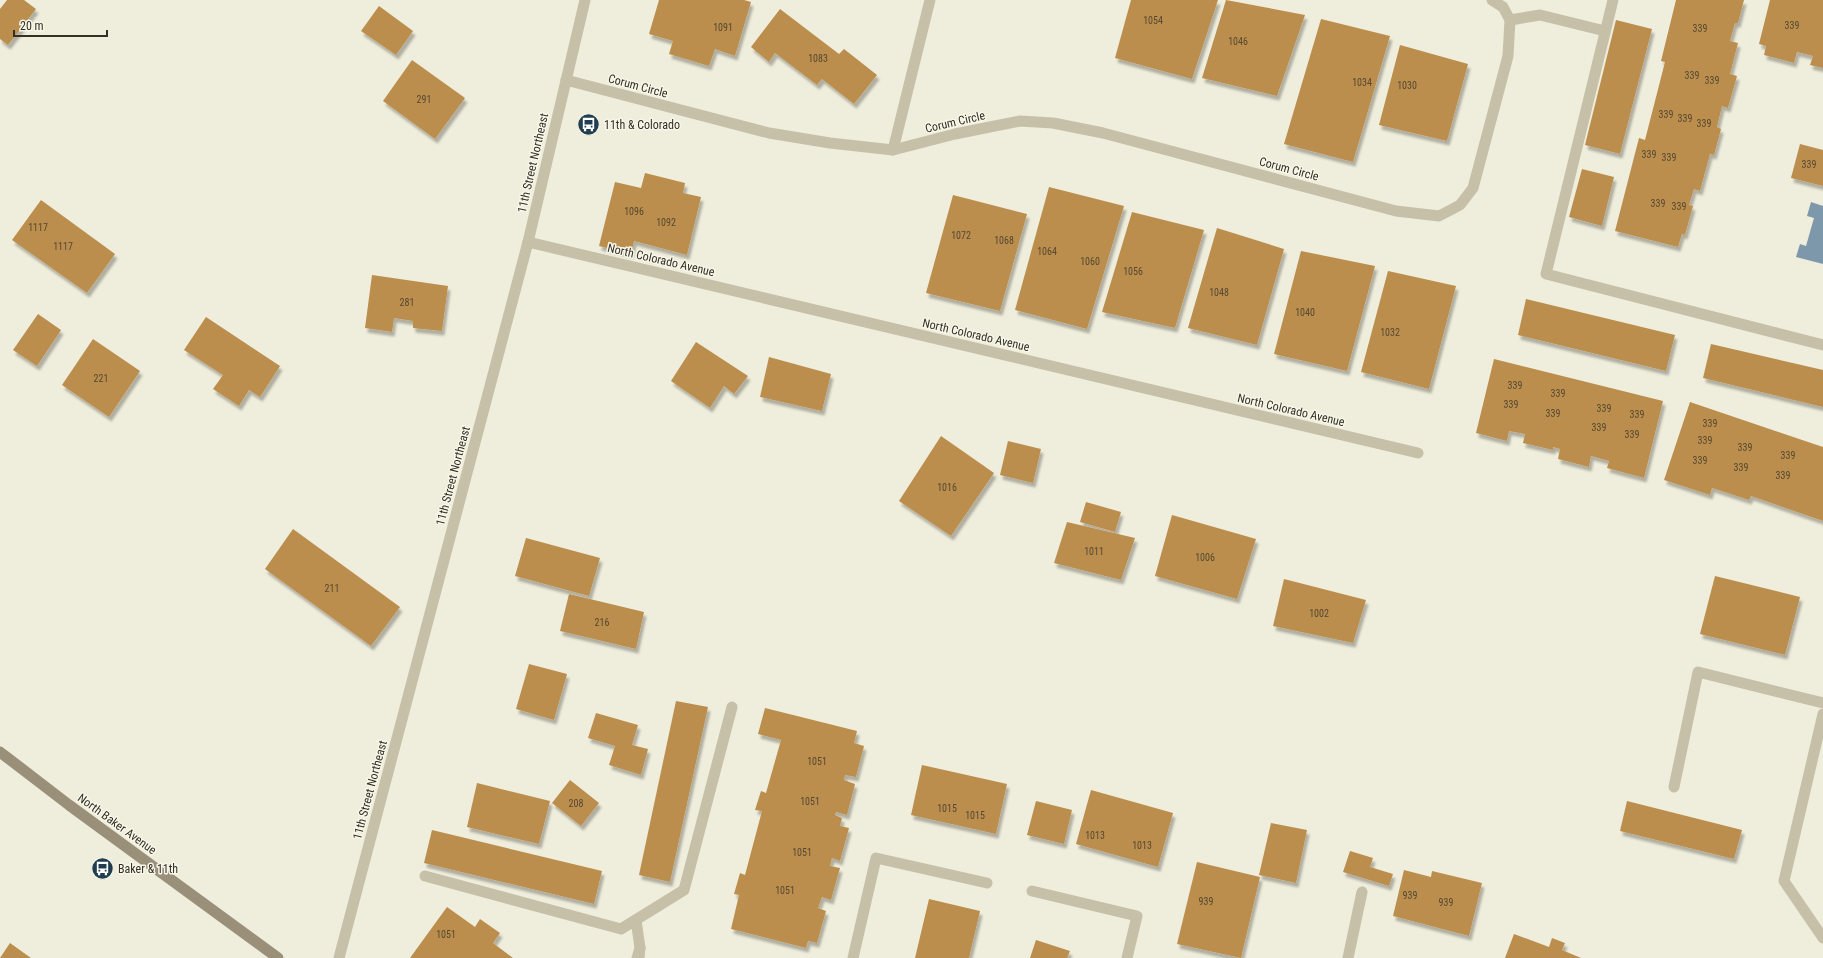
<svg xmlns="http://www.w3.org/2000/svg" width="1823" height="958" viewBox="0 0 1823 958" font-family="'Roboto Condensed',sans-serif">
  <defs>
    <filter id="shadow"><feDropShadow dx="2.5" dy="4.5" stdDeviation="1" flood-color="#0004"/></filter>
  </defs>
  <rect width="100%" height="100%" fill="#efeddb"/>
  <polygon fill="#7d98aa" points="1811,202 1823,206 1823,264 1796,257 1800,244 1806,246 1814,218 1807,216"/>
  <g fill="#bb8e4d" filter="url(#shadow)">
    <polygon points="7,0 24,0 36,9 8,45 0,39 0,9"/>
    <polygon points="659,0 744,0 751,2 735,56 715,49 709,66 669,54 673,41 649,34"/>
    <polygon points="1131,0 1218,0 1192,79 1115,58"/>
    <polygon points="1226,0 1305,15 1277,96 1202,78"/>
    <polygon points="1676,0 1744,0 1738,23 1735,23 1730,41 1738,43 1730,74 1737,76 1728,108 1722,106 1717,127 1721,129 1714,155 1710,154 1700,191 1694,189 1689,205 1693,206 1685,235 1682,234 1678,247 1615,231 1639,138 1645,140 1665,62 1661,61"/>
    <polygon points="1770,0 1823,0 1823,68 1810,65 1813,56 1797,52 1794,63 1764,55 1766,46 1759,44"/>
    <polygon points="379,6 413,31 396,55 361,31"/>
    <polygon points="780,9 839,54 844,49 877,75 854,104 822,79 817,85 775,53 769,62 751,47"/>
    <polygon points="1321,19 1390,36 1353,162 1284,144"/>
    <polygon points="1616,20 1652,29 1620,154 1585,145"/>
    <polygon points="1400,45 1468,64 1447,141 1379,125"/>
    <polygon points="412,60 465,98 435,139 383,101"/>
    <polygon points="1800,144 1823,150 1823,186 1791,178"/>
    <polygon points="1582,169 1614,177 1602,226 1569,217"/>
    <polygon points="645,173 685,183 683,193 701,197 687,255 634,241 631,254 599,246 615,182 641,188"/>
    <polygon points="1049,187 1124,206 1087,329 1015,310"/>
    <polygon points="953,195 1027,214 1000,311 926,293"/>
    <polygon points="41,200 115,254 87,293 12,240"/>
    <polygon points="1132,212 1204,230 1175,328 1102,312"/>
    <polygon points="1217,228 1284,249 1257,345 1188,328"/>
    <polygon points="1301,251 1375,266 1347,371 1274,354"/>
    <polygon points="1388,271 1456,286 1429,389 1361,372"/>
    <polygon points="372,275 448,286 442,331 413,328 413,321 394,318 392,332 365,328"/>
    <polygon points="1526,299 1675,335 1666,371 1518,335"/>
    <polygon points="38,314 61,330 37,366 13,350"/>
    <polygon points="206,317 280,366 260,397 249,390 239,406 213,389 223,375 184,350"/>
    <polygon points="93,339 140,371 109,417 62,385"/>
    <polygon points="696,342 748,376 734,394 724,386 710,408 671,381"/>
    <polygon points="1711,344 1823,370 1823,407 1703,378"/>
    <polygon points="769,357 831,374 822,411 760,397"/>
    <polygon points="1494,359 1663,401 1644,478 1607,468 1609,461 1591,456 1589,467 1558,459 1560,449 1553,447 1553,450 1523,443 1525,434 1509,431 1507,441 1476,433"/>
    <polygon points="1690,402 1823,447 1823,521 1751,496 1749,500 1712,488 1710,495 1664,480"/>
    <polygon points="941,436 994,473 951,536 899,501"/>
    <polygon points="1008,441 1041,449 1033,483 1000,475"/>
    <polygon points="1086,502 1121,512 1115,532 1080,522"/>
    <polygon points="1172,515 1256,539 1237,599 1155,576"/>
    <polygon points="1067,522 1135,538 1121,580 1054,563"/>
    <polygon points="293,529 400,607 371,646 265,569"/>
    <polygon points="526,538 600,558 589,596 515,576"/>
    <polygon points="1715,576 1800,597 1785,655 1700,634"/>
    <polygon points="1284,579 1366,600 1353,643 1273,626"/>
    <polygon points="569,594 644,612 636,649 560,631"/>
    <polygon points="529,664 567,674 554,720 516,709"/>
    <polygon points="676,701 708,707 670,882 639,875"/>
    <polygon points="765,708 857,731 854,743 864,746 856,777 845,775 844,780 855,784 847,815 836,812 835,815 842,818 840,826 849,828 840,861 832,858 830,866 840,868 831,900 822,897 818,908 826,911 817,943 808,941 806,948 731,929 739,895 734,894 740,873 745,875 762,811 755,810 761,791 766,793 781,740 758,734"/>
    <polygon points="596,713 638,725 632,745 648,749 641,775 609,765 615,746 588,738"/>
    <polygon points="922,765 1007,784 996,834 911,815"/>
    <polygon points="570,780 599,803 581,826 552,803"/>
    <polygon points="477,783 550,801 539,844 467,827"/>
    <polygon points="1091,790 1173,813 1158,867 1076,844"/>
    <polygon points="1036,801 1072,810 1064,844 1027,835"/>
    <polygon points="1627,801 1742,830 1734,859 1620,831"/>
    <polygon points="1271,823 1307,830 1296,883 1259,875"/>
    <polygon points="432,830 602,871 594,904 424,863"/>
    <polygon points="1350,851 1373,858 1370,867 1393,874 1389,886 1343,872"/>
    <polygon points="1197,862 1260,877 1241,958 1177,944"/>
    <polygon points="1404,870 1431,877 1432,871 1482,883 1469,936 1393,916"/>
    <polygon points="929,899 980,911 969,958 915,958"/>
    <polygon points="447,907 475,927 480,919 500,933 493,943 513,958 410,958"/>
    <polygon points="1514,934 1549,947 1552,938 1565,943 1562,950 1581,958 1505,958"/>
    <polygon points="1036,940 1070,951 1067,958 1030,958"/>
    <polygon points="10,943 31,958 0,958"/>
  </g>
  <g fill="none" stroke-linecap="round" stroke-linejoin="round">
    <g stroke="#c6c0a8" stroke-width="11">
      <polyline points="1613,0 1546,274 1823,345"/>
      <polyline points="1510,20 1540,15 1605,31"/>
      <polyline points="1823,714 1784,881 1823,938"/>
      <polyline points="1674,787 1698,672 1823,703"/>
      <polyline points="425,876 621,929 684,890 732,707"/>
      <polyline points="1032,891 1137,916 1127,958"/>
      <polyline points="636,920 640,948"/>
      <polyline points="637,958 640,948 639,958"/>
      <polyline points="853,958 876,858 987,883"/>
      <polyline points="1348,958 1362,892"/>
    </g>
    <g stroke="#c6c0a8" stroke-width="11">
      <polyline points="566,80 769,133 830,143 893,150 955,134 1020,121 1053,123 1103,133 1396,211 1439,216 1460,205 1473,188 1508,56 1510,20 1503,7 1492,0"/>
      <polyline points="893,150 930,0"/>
      <polyline points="528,242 1418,453"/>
    </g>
    <polyline stroke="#c6c0a8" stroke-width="11" points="339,958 528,242 585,0"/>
    <polyline stroke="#9a907a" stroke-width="11" points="0,752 69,805 278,958"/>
  </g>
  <defs>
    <symbol id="bus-disc" viewBox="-11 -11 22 22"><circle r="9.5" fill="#213e51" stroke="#f7f6e7"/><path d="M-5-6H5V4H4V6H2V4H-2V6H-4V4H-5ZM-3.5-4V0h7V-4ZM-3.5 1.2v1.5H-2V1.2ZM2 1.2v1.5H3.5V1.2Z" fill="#fff"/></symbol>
  </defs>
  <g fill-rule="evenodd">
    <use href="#bus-disc" x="576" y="112" width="25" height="25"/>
    <use href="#bus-disc" x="90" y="856" width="25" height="25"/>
  </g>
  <g text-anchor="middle" stroke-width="3" stroke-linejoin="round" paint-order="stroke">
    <g font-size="10" fill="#564831">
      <text x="1153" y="24">1054</text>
      <text x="1792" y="29">339</text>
      <text x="723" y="31">1091</text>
      <text x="1700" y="32">339</text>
      <text x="1238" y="45">1046</text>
      <text x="818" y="62">1083</text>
      <text x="1692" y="79">339</text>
      <text x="1712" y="84">339</text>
      <text x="1362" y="86">1034</text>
      <text x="1407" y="89">1030</text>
      <text x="424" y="103">291</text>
      <text x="1666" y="118">339</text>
      <text x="1685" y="122">339</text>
      <text x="1704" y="127">339</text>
      <text x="1649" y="158">339</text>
      <text x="1669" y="161">339</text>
      <text x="1809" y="168">339</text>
      <text x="1658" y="207">339</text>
      <text x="1679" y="210">339</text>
      <text x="634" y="215">1096</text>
      <text x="666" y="226">1092</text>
      <text x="38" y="231">1117</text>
      <text x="961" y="239">1072</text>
      <text x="1004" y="244">1068</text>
      <text x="63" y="250">1117</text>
      <text x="1047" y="255">1064</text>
      <text x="1090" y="265">1060</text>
      <text x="1133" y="275">1056</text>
      <text x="1219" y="296">1048</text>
      <text x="407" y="306">281</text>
      <text x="1305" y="316">1040</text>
      <text x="1390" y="336">1032</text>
      <text x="101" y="382">221</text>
      <text x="1515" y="389">339</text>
      <text x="1558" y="397">339</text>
      <text x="1511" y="408">339</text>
      <text x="1604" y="412">339</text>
      <text x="1553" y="417">339</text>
      <text x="1637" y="418">339</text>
      <text x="1710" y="427">339</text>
      <text x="1599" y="431">339</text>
      <text x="1632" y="438">339</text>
      <text x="1705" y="444">339</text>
      <text x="1745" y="451">339</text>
      <text x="1788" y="459">339</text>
      <text x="1700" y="464">339</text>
      <text x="1741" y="471">339</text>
      <text x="1783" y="479">339</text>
      <text x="947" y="491">1016</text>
      <text x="1094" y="555">1011</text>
      <text x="1205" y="561">1006</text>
      <text x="332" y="592">211</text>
      <text x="1319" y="617">1002</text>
      <text x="602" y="626">216</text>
      <text x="817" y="765">1051</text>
      <text x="810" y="805">1051</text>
      <text x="576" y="807">208</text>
      <text x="947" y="812">1015</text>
      <text x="975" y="819">1015</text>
      <text x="1095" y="839">1013</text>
      <text x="1142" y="849">1013</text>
      <text x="802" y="856">1051</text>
      <text x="785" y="894">1051</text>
      <text x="1410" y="899">939</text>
      <text x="1206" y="905">939</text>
      <text x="1446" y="906">939</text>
      <text x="446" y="938">1051</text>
    </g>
    <g font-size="12" fill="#343028" stroke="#f7f6e7">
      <text transform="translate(638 86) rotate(15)" y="4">Corum Circle</text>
      <text transform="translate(955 122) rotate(-13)" y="4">Corum Circle</text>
      <text transform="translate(533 163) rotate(-77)" y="4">11th Street Northeast</text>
      <text transform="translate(1289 169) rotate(15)" y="4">Corum Circle</text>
      <text transform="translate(661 260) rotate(13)" y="4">North Colorado Avenue</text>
      <text transform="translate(976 335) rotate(13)" y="4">North Colorado Avenue</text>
      <text transform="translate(1291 410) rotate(13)" y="4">North Colorado Avenue</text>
      <text transform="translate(453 476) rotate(-75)" y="4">11th Street Northeast</text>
      <text transform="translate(370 790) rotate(-75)" y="4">11th Street Northeast</text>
      <text transform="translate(117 824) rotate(36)" y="4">North Baker Avenue</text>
    </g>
    <g font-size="12" fill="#343028" stroke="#f7f6e7" text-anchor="start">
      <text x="604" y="129">11th &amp; Colorado</text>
      <text x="118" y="873">Baker &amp; 11th</text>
    </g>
  </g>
  <path d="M14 30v6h93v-6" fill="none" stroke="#343028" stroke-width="2"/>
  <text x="20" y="30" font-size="12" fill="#343028" stroke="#f7f6e7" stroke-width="3" paint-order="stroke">20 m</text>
</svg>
